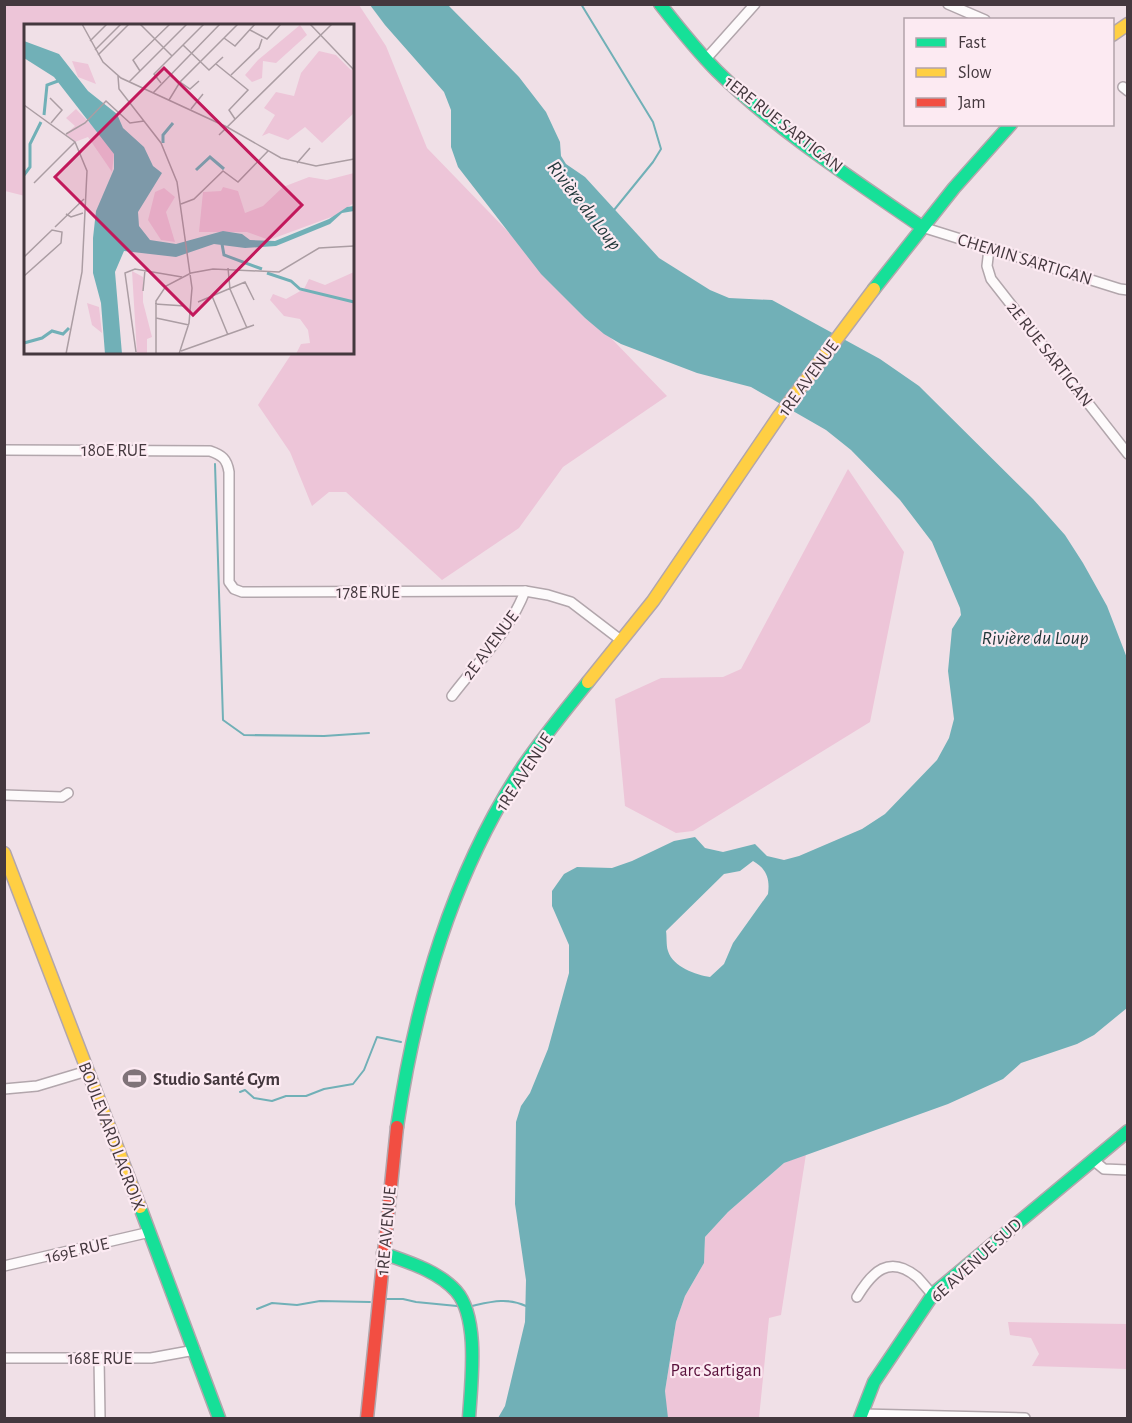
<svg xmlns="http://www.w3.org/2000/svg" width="1132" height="1423" viewBox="0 0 1132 1423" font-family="'Alegreya Sans',sans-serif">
  <rect width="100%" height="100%" fill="#f0e0e7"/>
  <g fill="#edc5d8">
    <polygon points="5,5 359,5 386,46 427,148 514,238 542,274 585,318 610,337 667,396 563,467 519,528 442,580 346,492 329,492 312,506 290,452 258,405 292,353 352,352 352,26 26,26 25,196 5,191"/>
    <polygon points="848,469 904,552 870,722 693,831 676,833 625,806 615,699 661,678 723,677 741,669"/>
    <polygon points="806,1154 781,1315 769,1318 759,1418 667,1418 665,1391 676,1322 685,1296 704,1263 705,1237 728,1212 784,1163"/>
    <polygon points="1008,1322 1127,1324 1127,1369 1032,1366 1039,1354 1031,1338 1010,1335"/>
  </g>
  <path fill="#71b0b7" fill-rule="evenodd" d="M370,5H448L519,77L546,112L560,142L561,156L566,164L585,177L659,258L710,290L729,298L772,300L880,359L919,386L1033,499L1065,535L1083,563L1107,606L1127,658V1008L1094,1035L1077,1044L1021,1063L1003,1079L948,1104L784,1163L728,1212L705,1237L704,1263L685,1296L676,1322L665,1391L668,1418H498L505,1406L525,1322L526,1280L515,1204L516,1122L521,1106L530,1093L548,1049L569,973V945L552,906V891L564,874L577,867L612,868L632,861L674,841L695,837L705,848L723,852L755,844L767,856L784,860L799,856L862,829L885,814L937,760L949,738L954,719L948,671L952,629L961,615L960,608L932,542L900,500L851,450L826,430L751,387L697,373L621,344L604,334L585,318L541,274L458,167L451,147V110L444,92L385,25ZM753,861C767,869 770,879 768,894L733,943L724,964L710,977C696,975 673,967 668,951C666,945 667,937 666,931L724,874L740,871Z"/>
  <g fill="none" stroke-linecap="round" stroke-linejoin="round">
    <g stroke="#71b0b7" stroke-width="2">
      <polyline points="581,4 653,122 661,149 653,162 614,210"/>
      <polyline points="215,464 223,720 244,735 324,736 369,733"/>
      <polyline points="240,1092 245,1090 254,1098 272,1101 286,1096 306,1096 324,1089 353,1084 364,1070 377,1037 401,1042"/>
      <polyline points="386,1299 403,1299 416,1302 457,1306"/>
      <path d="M471,1306C490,1302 507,1297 526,1306"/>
      <polyline points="257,1309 272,1303 297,1305 320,1301 370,1302"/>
    </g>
    <defs>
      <g id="street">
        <polyline points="948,4 985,20"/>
        <polyline points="705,60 755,4"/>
        <polyline points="1123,87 1128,91"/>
        <polyline points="922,227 1120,289 1128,290"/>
        <polyline points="989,249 987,266 991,279 1128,454"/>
        <path d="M4,450L210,451C222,455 227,459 229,472V582L234,589L242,592L525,591L548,595L571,602L622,641"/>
        <path d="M452,696C477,663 510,631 525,591"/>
        <polyline points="4,795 62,797 68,793"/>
        <polyline points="4,1089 37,1086 87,1071"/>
        <polyline points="1093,1160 1104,1169 1128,1170"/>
        <polyline points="4,1266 150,1232"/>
        <path d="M857,1297C872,1272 889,1254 917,1277C922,1282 927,1289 933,1295"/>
        <polyline points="4,1358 151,1358 195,1350"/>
        <polyline points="99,1358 100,1418"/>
        <polyline points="862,1414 1025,1418"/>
      </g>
      <g id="fast">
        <path d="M660,4C678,27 696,50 717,71C778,131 851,178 922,227"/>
        <polyline points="874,289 954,188 1011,124"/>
        <path d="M397,1127C416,999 452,874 524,765C544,736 566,709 588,682"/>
        <polyline points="140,1207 219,1418"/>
        <path d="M383,1253C408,1262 438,1271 456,1291C480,1318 471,1384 469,1418"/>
        <polyline points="860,1418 874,1382 934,1293 1128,1131"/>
      </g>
      <g id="slow">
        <polyline points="1112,35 1128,24"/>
        <polyline points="588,682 653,601 779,416 874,289"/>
        <polyline points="4,853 140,1207"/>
      </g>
      <polyline id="jam" points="367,1418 397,1127"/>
    </defs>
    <use href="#street" stroke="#b2a6ac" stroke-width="12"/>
    <use href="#fast" stroke="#b2a6ac" stroke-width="15"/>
    <use href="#slow" stroke="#b2a6ac" stroke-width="15"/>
    <use href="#jam" stroke="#b2a6ac" stroke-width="15"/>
    <use href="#street" stroke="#fdfafb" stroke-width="9"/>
    <use href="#fast" stroke="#16e098" stroke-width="12"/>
    <use href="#slow" stroke="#ffcf43" stroke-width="12"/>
    <use href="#jam" stroke="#f24e42" stroke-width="12"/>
  </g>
  <defs>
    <symbol id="stadium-bare" viewBox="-9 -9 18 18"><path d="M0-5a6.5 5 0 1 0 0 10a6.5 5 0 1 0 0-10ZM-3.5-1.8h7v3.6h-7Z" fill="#807379" stroke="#fceaf2" stroke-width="2.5" paint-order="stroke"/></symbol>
  </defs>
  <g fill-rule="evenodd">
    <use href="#stadium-bare" x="118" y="1062" width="33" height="33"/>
  </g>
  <g text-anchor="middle" stroke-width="4.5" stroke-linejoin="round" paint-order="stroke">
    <g font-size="18" fill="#44383e" stroke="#fceaf2">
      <text transform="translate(784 124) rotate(38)" y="6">1ERE RUE SARTIGAN</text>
      <text transform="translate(1025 259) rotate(17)" y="6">CHEMIN SARTIGAN</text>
      <text transform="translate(1050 354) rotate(52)" y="6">2E RUE SARTIGAN</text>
      <text transform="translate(808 378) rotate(-54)" y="6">1RE AVENUE</text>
      <text x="114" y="456">180E RUE</text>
      <text x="368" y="598">178E RUE</text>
      <text transform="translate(490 645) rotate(-53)" y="6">2E AVENUE</text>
      <text transform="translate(524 772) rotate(-57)" y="6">1RE AVENUE</text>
      <text transform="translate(112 1136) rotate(69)" y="6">BOULEVARD LACROIX</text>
      <text transform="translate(386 1231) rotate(-85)" y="6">1RE AVENUE</text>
      <text transform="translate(77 1250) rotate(-13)" y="6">169E RUE</text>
      <text transform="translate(976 1260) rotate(-42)" y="6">6E AVENUE SUD</text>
      <text x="100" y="1364">168E RUE</text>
    </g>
    <g font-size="18" font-weight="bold" fill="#44383e" stroke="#fceaf2" text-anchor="start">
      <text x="153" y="1085">Studio Santé Gym</text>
    </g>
    <g font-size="18" fill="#59103b" stroke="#fceaf2">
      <text x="716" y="1376">Parc Sartigan</text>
    </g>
    <g font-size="20" font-style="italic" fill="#1f3638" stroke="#fceaf2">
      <text transform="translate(585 205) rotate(52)" y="7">Rivière du Loup</text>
      <text x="1035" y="644">Rivière du Loup</text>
    </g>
  </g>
  <g transform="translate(24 24)">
    <rect width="330" height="330" fill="#f0e0e7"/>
    <path d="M276,1L283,11L252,39L239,37L238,54L228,58L221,51L234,36ZM295,27L312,31L327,46L330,43V89L298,119L281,103L264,116L245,109L238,112L251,91L240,84L252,68L270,72L277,49ZM48,37L64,40L72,60L54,53ZM52,85L85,119L90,130L88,148L64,113L51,118L42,110L51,102L42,94ZM330,149V179L310,192L245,216L223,208H175L179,168L197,167L199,163L214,167L221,189L239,182L259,163L285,153L303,156ZM140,164L151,173L142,188L151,218L137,216L124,196L131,168ZM108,247L119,253V278L128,313L123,315V330H113ZM330,248V330H272L277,320L286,319L284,306L276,295L260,292L246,276L249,270L262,275L280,265L285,255L301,261ZM63,279L75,283L78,309L68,301Z" fill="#edc5d8"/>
    <path d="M0,17L35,30L64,67L93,90L99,104L120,123L129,142L138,149L114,188L115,202L126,216L152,220L199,207L218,210L226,216L251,217L305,195L323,183L330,182V187L318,189L306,200L252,222L221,224L190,220L152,233L100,227L91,248L98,330H81L77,279L69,249V214L72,187L90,145V130L30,53L0,34Z" fill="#71b0b7"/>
    <path fill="none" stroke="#71b0b7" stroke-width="3" d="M20,91L23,61L34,57M139,119V111L149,99M172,146L186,133L200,145M0,151L6,143V120L17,98M198,220L200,231L238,245M243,249L267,257L276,265L330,278M0,319L18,314L28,307L39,310L45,304"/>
    <path fill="none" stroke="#ab9da3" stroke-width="1.5" d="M58,0L79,38L97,54L203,103L257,134L292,142L330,135M116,0L148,32M286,0L330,46M226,6L243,15L257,0M200,14L211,22L231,0M66,17L83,0M159,21L185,46L199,33M71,26L97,0M74,31L105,0M192,40L224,66L205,86L211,95M116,47L109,36L146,0M207,51L235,24L238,15M94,52L95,65L137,119L153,158L168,264L165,299L155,330M105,58L163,0M156,58L166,65L175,57M137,59L130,50L180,0M129,69L196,0M26,74L38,86L27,99M145,76L156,58L214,0M0,81L51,118L63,147L58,248L42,330M167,85L179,70M42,110L61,99L82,77L106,99L120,97M195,111L308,0M273,139L286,124M42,143L57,128M10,159L51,118M157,180L170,175L199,147L214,158L244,127M42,190L47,193L59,189M31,203L60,175M0,233L28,206L38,208L37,219L0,252M204,244L206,265L223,304M119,267L121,246M188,272L204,311M174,278L221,258L230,276M131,280L161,282M132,294L165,301M157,327L230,301M112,328L101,249L111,245L158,253M132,330V277L142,262L167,249L189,245L255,248L295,224L330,222"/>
    <path fill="#c2185b" fill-opacity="0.15" stroke="#c2185b" stroke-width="3" d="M140,44L278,181L169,291L31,153Z"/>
    <rect width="330" height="330" fill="none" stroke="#44383e" stroke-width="3"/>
  </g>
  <rect width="1132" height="1423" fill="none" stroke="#44383e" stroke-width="12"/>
  <rect x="904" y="18" width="210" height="108" fill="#fceaf2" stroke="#b2a3aa" stroke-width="1.5"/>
  <rect x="916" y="38" width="30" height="9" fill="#16e098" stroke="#b2a3aa" stroke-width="1.5"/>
  <text x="958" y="48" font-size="18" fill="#44383e">Fast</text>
  <rect x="916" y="68" width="30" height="9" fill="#ffcf43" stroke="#b2a3aa" stroke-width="1.5"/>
  <text x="958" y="78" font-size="18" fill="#44383e">Slow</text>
  <rect x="916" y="98" width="30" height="9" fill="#f24e42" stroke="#b2a3aa" stroke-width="1.5"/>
  <text x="958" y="108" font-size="18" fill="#44383e">Jam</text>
</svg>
